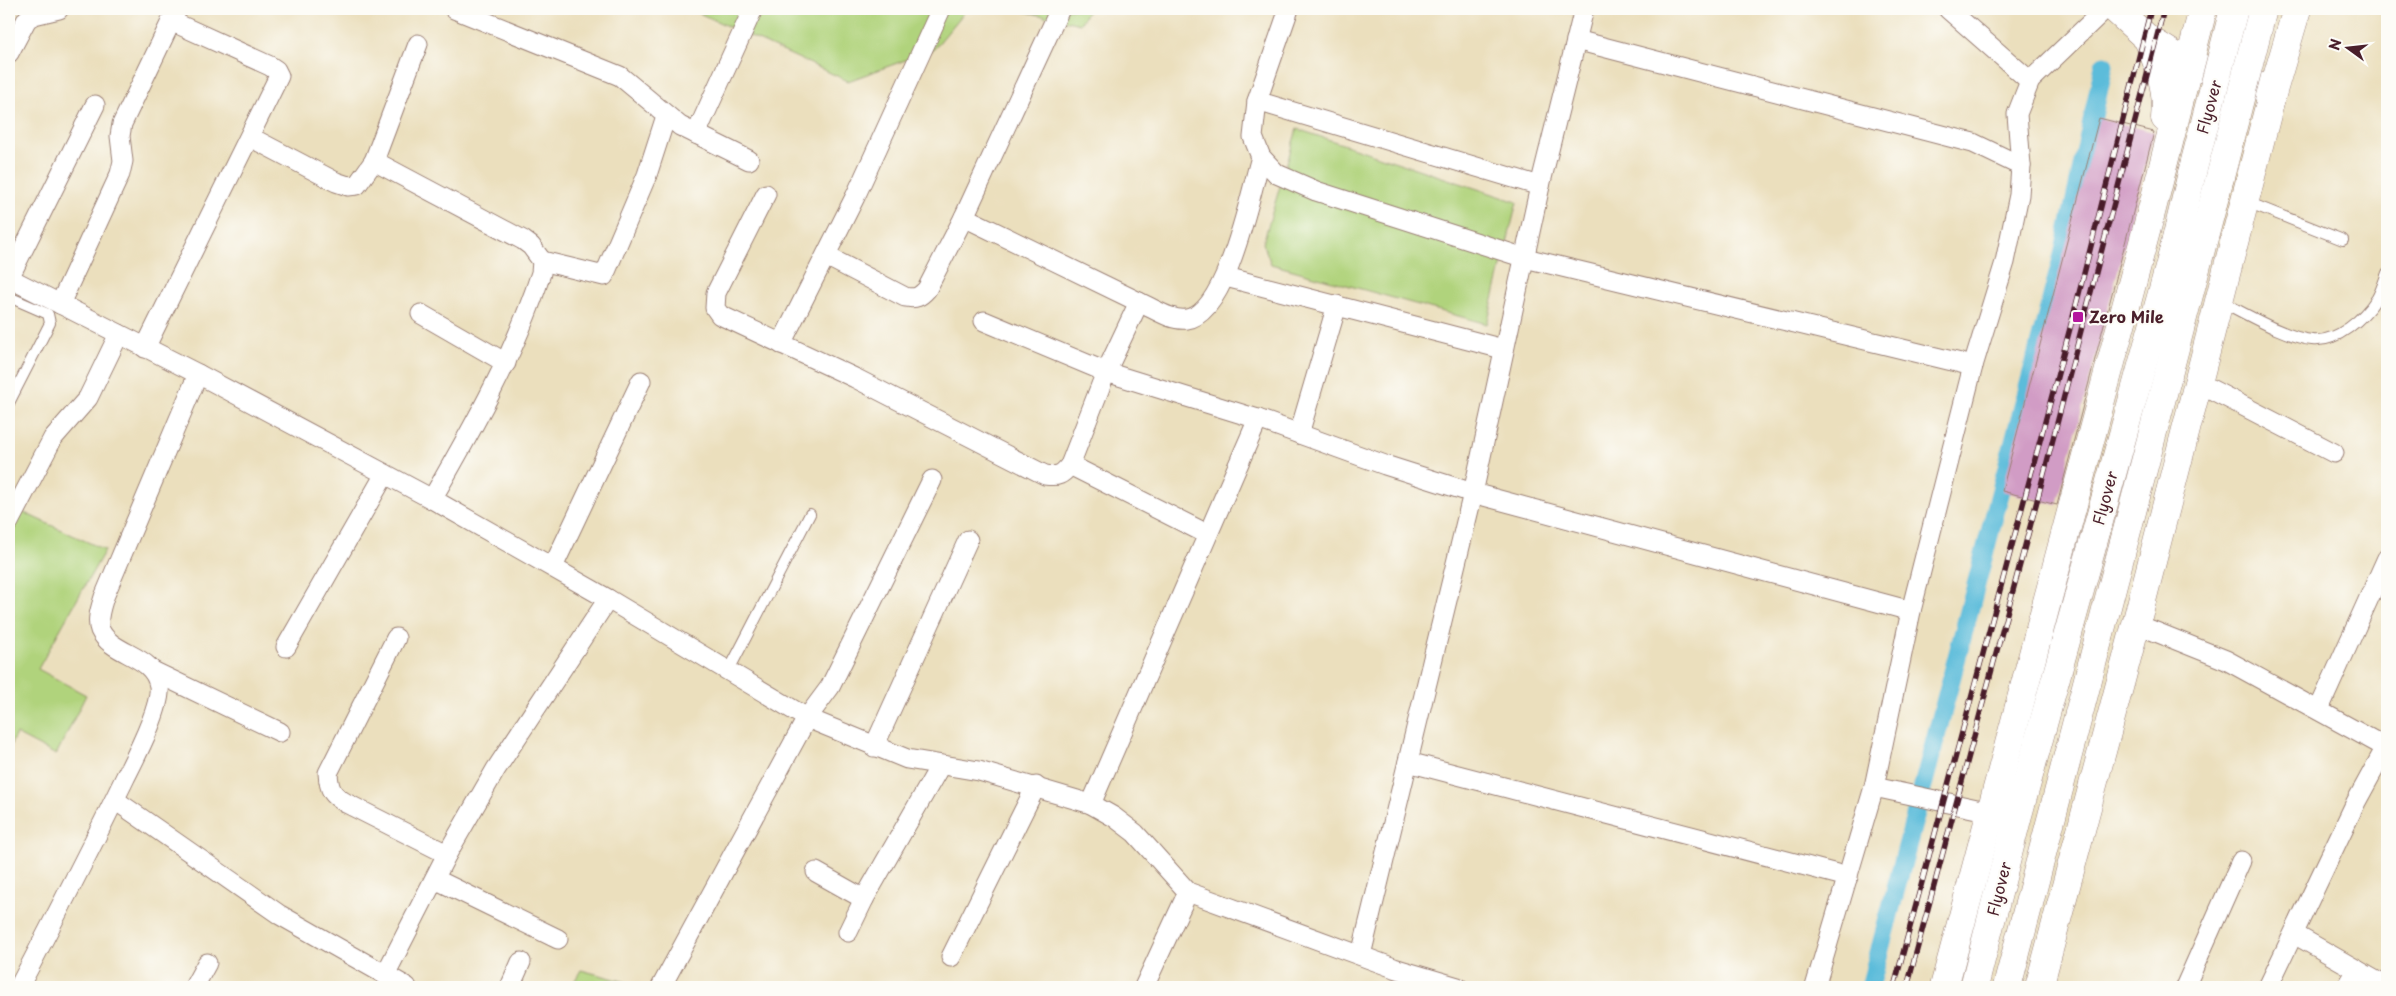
<svg xmlns="http://www.w3.org/2000/svg" width="2396" height="996" viewBox="0 0 2396 996" font-family="'Playpen Sans',sans-serif">
  <rect width="100%" height="100%" fill="#fdfcf7"/>
  <filter id="ink" filterUnits="userSpaceOnUse"><feTurbulence type="fractalNoise" baseFrequency=".02" numOctaves="2"/><feDisplacementMap in="SourceGraphic" scale="10" xChannelSelector="R" yChannelSelector="G"/><feConvolveMatrix kernelMatrix="1 2 1 2 8 2 1 2 1" color-interpolation-filters="sRGB"/></filter>
  <filter id="wash" filterUnits="userSpaceOnUse"><feTurbulence type="fractalNoise" baseFrequency=".0096" numOctaves="4" result="noise"/><feDisplacementMap in="SourceGraphic" scale="20" xChannelSelector="R" yChannelSelector="G"/><feGaussianBlur stdDeviation="1.12" result="paint"/><feColorMatrix in="noise" values="0 0 0 0 0 0 0 0 0 0 0 0 0 0 0 0 0 1.4 0 .05"/><feComposite in="paint" operator="in"/></filter>
  <g filter="url(#wash)">
    <rect width="100%" height="100%" fill="#ebdfbd"/>
    <g fill="#b0d37c" stroke="#7d7954">
      <polygon points="690,9 967,9 933,50 848,81"/>
      <polygon points="1013,9 1089,9 1080,24"/>
      <polygon points="1297,129 1517,202 1487,324 1271,264 1263,243"/>
      <polygon points="18,510 105,550 38,669 86,695 56,755 16,734 9,748 9,526"/>
      <polygon points="581,970 645,987 571,987"/>
    </g>
    <g fill="none" stroke-linecap="round" stroke-linejoin="round">
      <polyline stroke="#5cbcda" stroke-width="19" points="1870,987 2064,251 2104,65"/>
    </g>
    <g id="blocks">
      <polygon fill="#d19cc5" points="2099,118 2154,132 2057,505 2002,491"/>
    </g>
  </g>
  <g filter="url(#ink)">
    <use href="#blocks" fill-opacity="0" stroke="#9a7f74" stroke-width="1"/>
    <g fill="none" stroke-linecap="round" stroke-linejoin="round">
      <defs>
        <g id="lane">
          <polyline points="2247,202 2343,240"/>
          <polyline points="9,297 48,314 50,323 9,403"/>
          <path d="M2220,301C2245,313 2286,338 2312,340C2337,343 2364,318 2377,298C2381,291 2384,281 2387,273"/>
          <polyline points="728,672 810,514"/>
        </g>
        <g id="street">
          <polyline points="454,9 620,76 680,126 749,160"/>
          <polyline points="1289,9 1257,101 1253,137 1261,157 1277,174 1316,191 1525,258 1973,366"/>
          <polyline points="1948,9 2030,81"/>
          <polyline points="1576,40 1973,143 2021,166"/>
          <polyline points="9,53 27,19 34,15 59,9"/>
          <polyline points="1257,101 1540,186"/>
          <polyline points="696,134 753,9"/>
          <polyline points="250,137 336,182 348,186 357,185 374,161 418,44"/>
          <path d="M374,161L523,240L531,246L542,261L541,273C515,354 474,426 432,499"/>
          <path d="M766,194L716,293L715,308L720,315L855,378L1045,475C1058,477 1062,475 1070,465"/>
          <path d="M964,217L1147,306C1159,312 1174,321 1187,319C1227,314 1251,191 1261,157"/>
          <path d="M826,256L905,297C916,299 920,297 927,289L964,217L1060,9"/>
          <polyline points="542,261 604,276 647,175 666,116"/>
          <polyline points="1226,277 1503,349"/>
          <polyline points="9,278 198,374 432,499 608,599 807,718 907,759 979,771 1091,804 1114,817 1135,833 1188,892 1394,968 1458,987"/>
          <polyline points="9,278 95,105"/>
          <polyline points="1139,302 1106,372 1070,465 1207,534"/>
          <polyline points="60,304 120,174 123,161 120,136 122,124 177,9"/>
          <polyline points="421,314 506,363"/>
          <polyline points="984,321 1106,372 1258,419"/>
          <polyline points="781,344 855,197 941,9"/>
          <polyline points="145,348 279,76 276,70 270,66 171,21"/>
          <polyline points="2197,382 2334,453"/>
          <polyline points="1299,434 1337,305"/>
          <polyline points="9,522 53,438 88,398 119,334"/>
          <polyline points="553,567 641,381"/>
          <polyline points="2136,624 2226,660 2387,748"/>
          <path d="M396,638L328,773C329,790 332,795 346,803L447,854"/>
          <polyline points="286,647 385,474"/>
          <polyline points="153,671 280,732"/>
          <polyline points="2319,709 2387,558"/>
          <polyline points="874,747 968,540"/>
          <polyline points="1408,762 1848,877"/>
          <polyline points="1874,787 1991,812"/>
          <polyline points="115,800 280,915 407,987"/>
          <polyline points="1091,804 1258,419 1385,465 1473,493 1911,611"/>
          <polyline points="816,872 864,899"/>
          <polyline points="435,879 558,939"/>
          <polyline points="848,932 864,899 940,766"/>
          <polyline points="2294,934 2387,987"/>
          <polyline points="1361,955 1473,493 1540,186 1584,9"/>
          <polyline points="951,957 1036,786"/>
          <polyline points="385,975 447,854 496,769 608,599"/>
          <path d="M19,987C55,918 91,848 125,778C135,758 162,707 159,686C154,654 112,656 100,630C96,620 101,607 104,597L198,374"/>
          <polyline points="194,987 207,963"/>
          <polyline points="510,987 521,962"/>
          <polyline points="661,987 807,718 830,687 932,480"/>
          <polyline points="1144,987 1188,892"/>
          <polyline points="1815,987 1874,787 1911,611 1973,366 2005,262 2019,195 2021,166 2017,114 2030,81 2105,9"/>
          <polyline points="2185,987 2241,861"/>
          <polyline points="2268,987 2356,802 2386,747"/>
          <polyline points="2347,987 2357,970"/>
        </g>
        <g id="highway">
          <polyline points="2115,9 2148,39 2188,64 2268,89"/>
          <path d="M2148,39C2158,65 2169,89 2165,118"/>
          <polyline points="1944,987 2152,209 2203,9"/>
          <polyline points="1974,987 2018,815 2170,264 2192,173"/>
          <polyline points="2007,987 2220,177"/>
          <polyline points="2039,987 2136,624 2273,91 2297,9"/>
        </g>
      </defs>
      <use href="#lane" stroke="#9a7f74" stroke-width="12"/>
      <use href="#street" stroke="#9a7f74" stroke-width="21"/>
      <use href="#highway" stroke="#9a7f74" stroke-width="29"/>
      <use href="#lane" stroke="#fff" stroke-width="10"/>
      <use href="#street" stroke="#fff" stroke-width="19"/>
      <use href="#highway" stroke="#fff" stroke-width="28"/>
      <defs>
        <g id="rail">
          <polyline points="1894,987 2073,317 2151,9"/>
          <polyline points="1907,987 2038,497 2164,9"/>
        </g>
      </defs>
      <use href="#rail" stroke="#4a1f2b" stroke-width="5.5"/>
      <use href="#rail" stroke="#fdfcf7" stroke-width="4" stroke-dasharray="11" stroke-linecap="butt"/>
      <defs>
        <g id="highway-bridge">
          <polyline points="2192,173 2234,9"/>
          <polyline points="2220,177 2263,9"/>
        </g>
      </defs>
      <use href="#highway-bridge" stroke="#9a7f74" stroke-width="29" stroke-linecap="butt"/>
      <use href="#highway-bridge" stroke="#fff" stroke-width="28"/>
    </g>
  </g>
  <rect fill="#b5179e" stroke="#fdfcf7" stroke-width="2" x="2072" y="311" width="12" height="12" rx="2.5"/>
  <g text-anchor="middle" stroke-width="4.5" stroke-linejoin="round" paint-order="stroke">
    <g font-size="16" fill="#4a1f2b" stroke="#fdfcf7">
      <text transform="translate(2209 107) rotate(-75)" y="6">Flyover</text>
      <text transform="translate(2105 498) rotate(-75)" y="6">Flyover</text>
      <text transform="translate(1999 889) rotate(-76)" y="6">Flyover</text>
    </g>
    <g font-size="16" font-weight="bold" fill="#4a1f2b" stroke="#fdfcf7" text-anchor="start">
      <text x="2089" y="323">Zero Mile</text>
    </g>
  </g>
  <rect width="2396" height="996" fill="none" stroke="#fdfcf7" stroke-width="30"/>
  <g transform="translate(2348 48) rotate(285)" stroke="#fdfcf7" stroke-width="4" paint-order="stroke">
  <path d="M0-4L9 19L0 12L-9 19Z" fill="#4a1f2b"/>
  <text y="-8" font-size="14" font-weight="bold" text-anchor="middle" fill="#4a1f2b">N</text>
  </g>
</svg>
